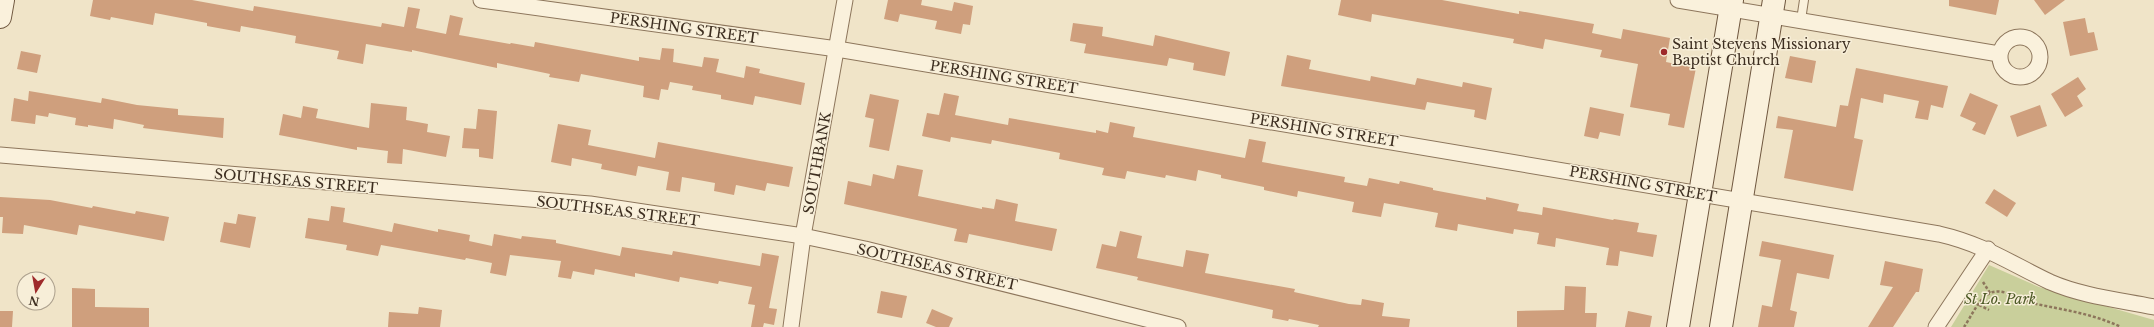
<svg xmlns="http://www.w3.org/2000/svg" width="2154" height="327" viewBox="0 0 2154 327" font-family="'Libre Baskerville',serif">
  <rect width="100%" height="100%" fill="#f0e4c8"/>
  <polygon fill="#c9cf9b" points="1989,265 2039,287 2147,318 2154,320 2154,327 1951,327"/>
  <g fill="#cf9f7d">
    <polygon points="93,0 192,0 253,11 254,6 381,27 382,23 404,27 408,7 420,9 416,28 446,34 450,15 463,18 459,35 510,44 511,43 534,47 535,42 639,61 639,57 660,60 662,48 674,49 673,62 702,67 704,57 719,59 716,72 744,78 746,66 760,69 759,73 805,83 801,105 755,96 753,105 721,99 721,95 692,90 693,86 670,82 668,90 661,89 659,100 643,97 644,86 581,74 579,82 549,77 550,74 497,63 497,68 412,50 412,52 366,44 363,64 337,59 339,51 295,43 296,36 241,26 240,32 207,26 207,23 155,13 153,25 111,17 110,20 90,16"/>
    <polygon points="888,0 922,0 921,5 952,11 954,2 973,6 970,25 963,24 961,34 935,29 937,21 900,14 898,22 884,19"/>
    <polygon points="1341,0 1442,0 1519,14 1519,11 1594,24 1592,33 1621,39 1623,29 1670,38 1666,62 1696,68 1684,128 1668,125 1670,114 1630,107 1638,64 1600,57 1602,50 1545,39 1543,49 1513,43 1514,39 1372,14 1371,22 1338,15"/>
    <polygon points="1949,0 1999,0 1996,15 1949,6"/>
    <polygon points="2034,0 2065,0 2045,15"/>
    <polygon points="2085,18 2088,33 2094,32 2098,50 2070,56 2063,22"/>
    <polygon points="1073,23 1103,27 1102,36 1153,46 1155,35 1230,52 1225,76 1193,70 1194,63 1169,58 1167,66 1084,53 1086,44 1070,41"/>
    <polygon points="21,51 41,55 37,73 17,69"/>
    <polygon points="1287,55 1311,60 1309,69 1370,81 1371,76 1415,85 1417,78 1462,87 1463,82 1492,88 1486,120 1474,117 1475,110 1427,102 1425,110 1281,86"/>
    <polygon points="1790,56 1816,61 1812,83 1785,78"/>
    <polygon points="1856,68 1948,86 1943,108 1931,105 1928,120 1915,118 1919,101 1884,94 1883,103 1861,98 1854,138 1863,140 1853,191 1784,178 1793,130 1776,128 1778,116 1836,127 1840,105 1848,106"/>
    <polygon points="2078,77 2086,89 2077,96 2083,106 2065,117 2051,94"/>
    <polygon points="29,91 101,103 102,98 137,105 178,109 178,115 224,118 223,138 143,128 144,125 114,119 113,129 88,125 88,127 75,125 76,118 49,113 48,117 36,115 35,124 11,121 14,98 28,101"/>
    <polygon points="944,93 959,96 955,115 1008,125 1009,118 1096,133 1096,130 1108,133 1110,122 1135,127 1133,137 1245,158 1249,139 1266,142 1262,162 1345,177 1344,182 1367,186 1369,178 1399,184 1400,181 1433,188 1433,190 1486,200 1486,197 1519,204 1517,211 1542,215 1543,207 1613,220 1614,219 1639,223 1637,232 1657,235 1653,257 1620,251 1618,266 1606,265 1609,248 1556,238 1555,247 1537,244 1539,233 1514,229 1513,234 1458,224 1457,231 1435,227 1438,213 1384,203 1381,217 1352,212 1354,202 1298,191 1297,197 1264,190 1264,187 1221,178 1221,175 1198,170 1196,181 1166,175 1165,178 1127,171 1125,179 1102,175 1104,168 1059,159 1060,153 992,140 991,144 951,137 950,142 922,136 927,113 939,115"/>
    <polygon points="1970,93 1998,105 1985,135 1972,130 1976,123 1960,116"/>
    <polygon points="870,94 899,100 889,151 869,147 874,119 865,117"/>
    <polygon points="371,103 407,107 406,120 428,124 427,132 450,136 446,157 403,149 402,164 387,163 388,151 357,147 357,150 279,135 283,114 301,118 303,106 318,109 316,118 369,128"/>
    <polygon points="2040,105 2047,126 2017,137 2010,116"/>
    <polygon points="1590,107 1624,114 1620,136 1600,132 1598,139 1584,136"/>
    <polygon points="478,109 497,111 493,159 479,157 479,149 462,148 464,128 476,129"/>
    <polygon points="558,124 591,130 588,145 655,158 658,142 793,167 789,187 767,183 765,191 736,185 734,195 714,191 715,183 682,177 680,192 666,190 669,172 638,166 636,176 601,169 602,164 572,158 571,166 551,162"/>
    <polygon points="897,165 923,170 918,196 982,209 982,207 994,209 996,199 1018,204 1015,221 1057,229 1052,251 969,234 967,243 954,241 957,229 844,204 848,181 871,186 873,174 894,179"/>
    <polygon points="1994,189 2016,203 2007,217 1985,203"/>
    <polygon points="0,197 50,200 92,208 93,206 135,214 136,211 169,217 164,241 79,225 77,235 24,225 23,234 2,233 3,217 0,217"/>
    <polygon points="331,206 345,208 343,222 392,232 394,223 438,232 438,229 470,235 469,241 492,246 494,234 521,239 522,236 556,240 556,243 620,256 622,247 672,255 673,251 760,266 762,253 779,256 769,308 777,309 774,325 764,323 763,327 751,327 755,305 748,304 752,287 719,281 718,284 680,277 679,282 635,273 635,277 595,269 594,275 573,271 571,279 558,277 561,261 510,255 506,276 490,273 492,263 466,258 465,260 381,245 378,256 346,250 347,245 305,238 308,218 329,221"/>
    <polygon points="238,214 256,217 250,248 220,242 224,222 236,224"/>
    <polygon points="1120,231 1142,236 1137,258 1183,267 1186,250 1209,254 1205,273 1295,289 1294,292 1349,304 1361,305 1362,299 1384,303 1382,316 1410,319 1409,327 1318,327 1319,325 1289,319 1288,321 1272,318 1273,310 1137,280 1138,277 1096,268 1102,244 1116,247"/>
    <polygon points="1762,241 1834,255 1829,279 1797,273 1790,310 1797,312 1794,327 1758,327 1762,305 1772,307 1781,260 1759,256"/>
    <polygon points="1885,261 1923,269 1919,292 1916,292 1893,327 1868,327 1893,287 1880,285"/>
    <polygon points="1565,286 1586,287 1585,313 1597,313 1596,327 1517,327 1517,311 1564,310"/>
    <polygon points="72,288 95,289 95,307 149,308 149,327 72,327"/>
    <polygon points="881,291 907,296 902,318 877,313"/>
    <polygon points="419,307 442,310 440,327 388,327 389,312 418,314"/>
    <polygon points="932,309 953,318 949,327 936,327 926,323"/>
    <polygon points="0,311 13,311 12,327 0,327"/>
    <polygon points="1628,311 1652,316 1650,327 1625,327"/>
  </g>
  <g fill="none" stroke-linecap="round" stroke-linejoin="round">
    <defs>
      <polyline id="lane" points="1801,20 1804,0"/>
      <g id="street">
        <path d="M481,0L837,49L1939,234C1983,244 2010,263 2050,282C2082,296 2120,300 2154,307"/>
        <polyline points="1678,0 1999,54"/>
        <circle cx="2020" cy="57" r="20"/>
        <polyline points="0,155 590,204 803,236 865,249 1178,327"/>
        <polyline points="791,327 803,236 845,0"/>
        <polyline points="1936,327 1988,249"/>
      </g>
      <g id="secondary">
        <polyline points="0,17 3,0"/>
        <polyline points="1678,327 1732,0"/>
        <polyline points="1721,327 1774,0"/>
      </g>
    </defs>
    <use href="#lane" stroke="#8d765c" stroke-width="10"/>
    <use href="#street" stroke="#8d765c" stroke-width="17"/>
    <use href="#secondary" stroke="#6f573f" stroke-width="24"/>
    <g stroke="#8d765c" stroke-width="2.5" stroke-dasharray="3 2" stroke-linecap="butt">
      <polyline points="1983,282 1990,293"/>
      <polyline points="1979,305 1989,310"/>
      <path d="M1964,327C1971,317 1979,298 1990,293C2003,287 2020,300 2032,303C2063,310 2091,313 2121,327"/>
    </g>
    <use href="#lane" stroke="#faf1dc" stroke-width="8"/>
    <use href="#street" stroke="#faf1dc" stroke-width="15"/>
    <use href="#secondary" stroke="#faf1dc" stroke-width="22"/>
  </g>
  <circle fill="#9e2a2b" stroke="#f7eed8" stroke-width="1.5" cx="1664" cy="52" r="4"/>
  <g text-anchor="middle" stroke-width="3" stroke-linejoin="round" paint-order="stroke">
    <g font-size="14" fill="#3d2e20" stroke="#f7eed8">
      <text transform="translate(684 28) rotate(8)" y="5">PERSHING STREET</text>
      <text transform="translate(1004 77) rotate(9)" y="5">PERSHING STREET</text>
      <text transform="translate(1324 130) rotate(9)" y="5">PERSHING STREET</text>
      <text transform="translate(817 163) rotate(-80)" y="5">SOUTHBANK</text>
      <text transform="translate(296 181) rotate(5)" y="5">SOUTHSEAS STREET</text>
      <text transform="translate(1643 184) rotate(10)" y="5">PERSHING STREET</text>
      <text transform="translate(618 211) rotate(7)" y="5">SOUTHSEAS STREET</text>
      <text transform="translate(937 267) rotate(13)" y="5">SOUTHSEAS STREET</text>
    </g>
    <g font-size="14" fill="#3d2e20" stroke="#f7eed8" text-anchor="start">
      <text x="1672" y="49">Saint Stevens Missionary<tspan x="1672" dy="16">Baptist Church</tspan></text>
    </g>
    <g font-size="14" font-style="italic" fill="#4d5a26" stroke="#f7eed8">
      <text x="2000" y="304">St Lo. Park</text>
    </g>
  </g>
  <g transform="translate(36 291) rotate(191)"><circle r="19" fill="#f7eed8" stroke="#ada18e"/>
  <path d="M0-3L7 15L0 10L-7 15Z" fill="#9e2a2b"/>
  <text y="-6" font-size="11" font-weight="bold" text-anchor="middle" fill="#3d2e20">N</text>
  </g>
</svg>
